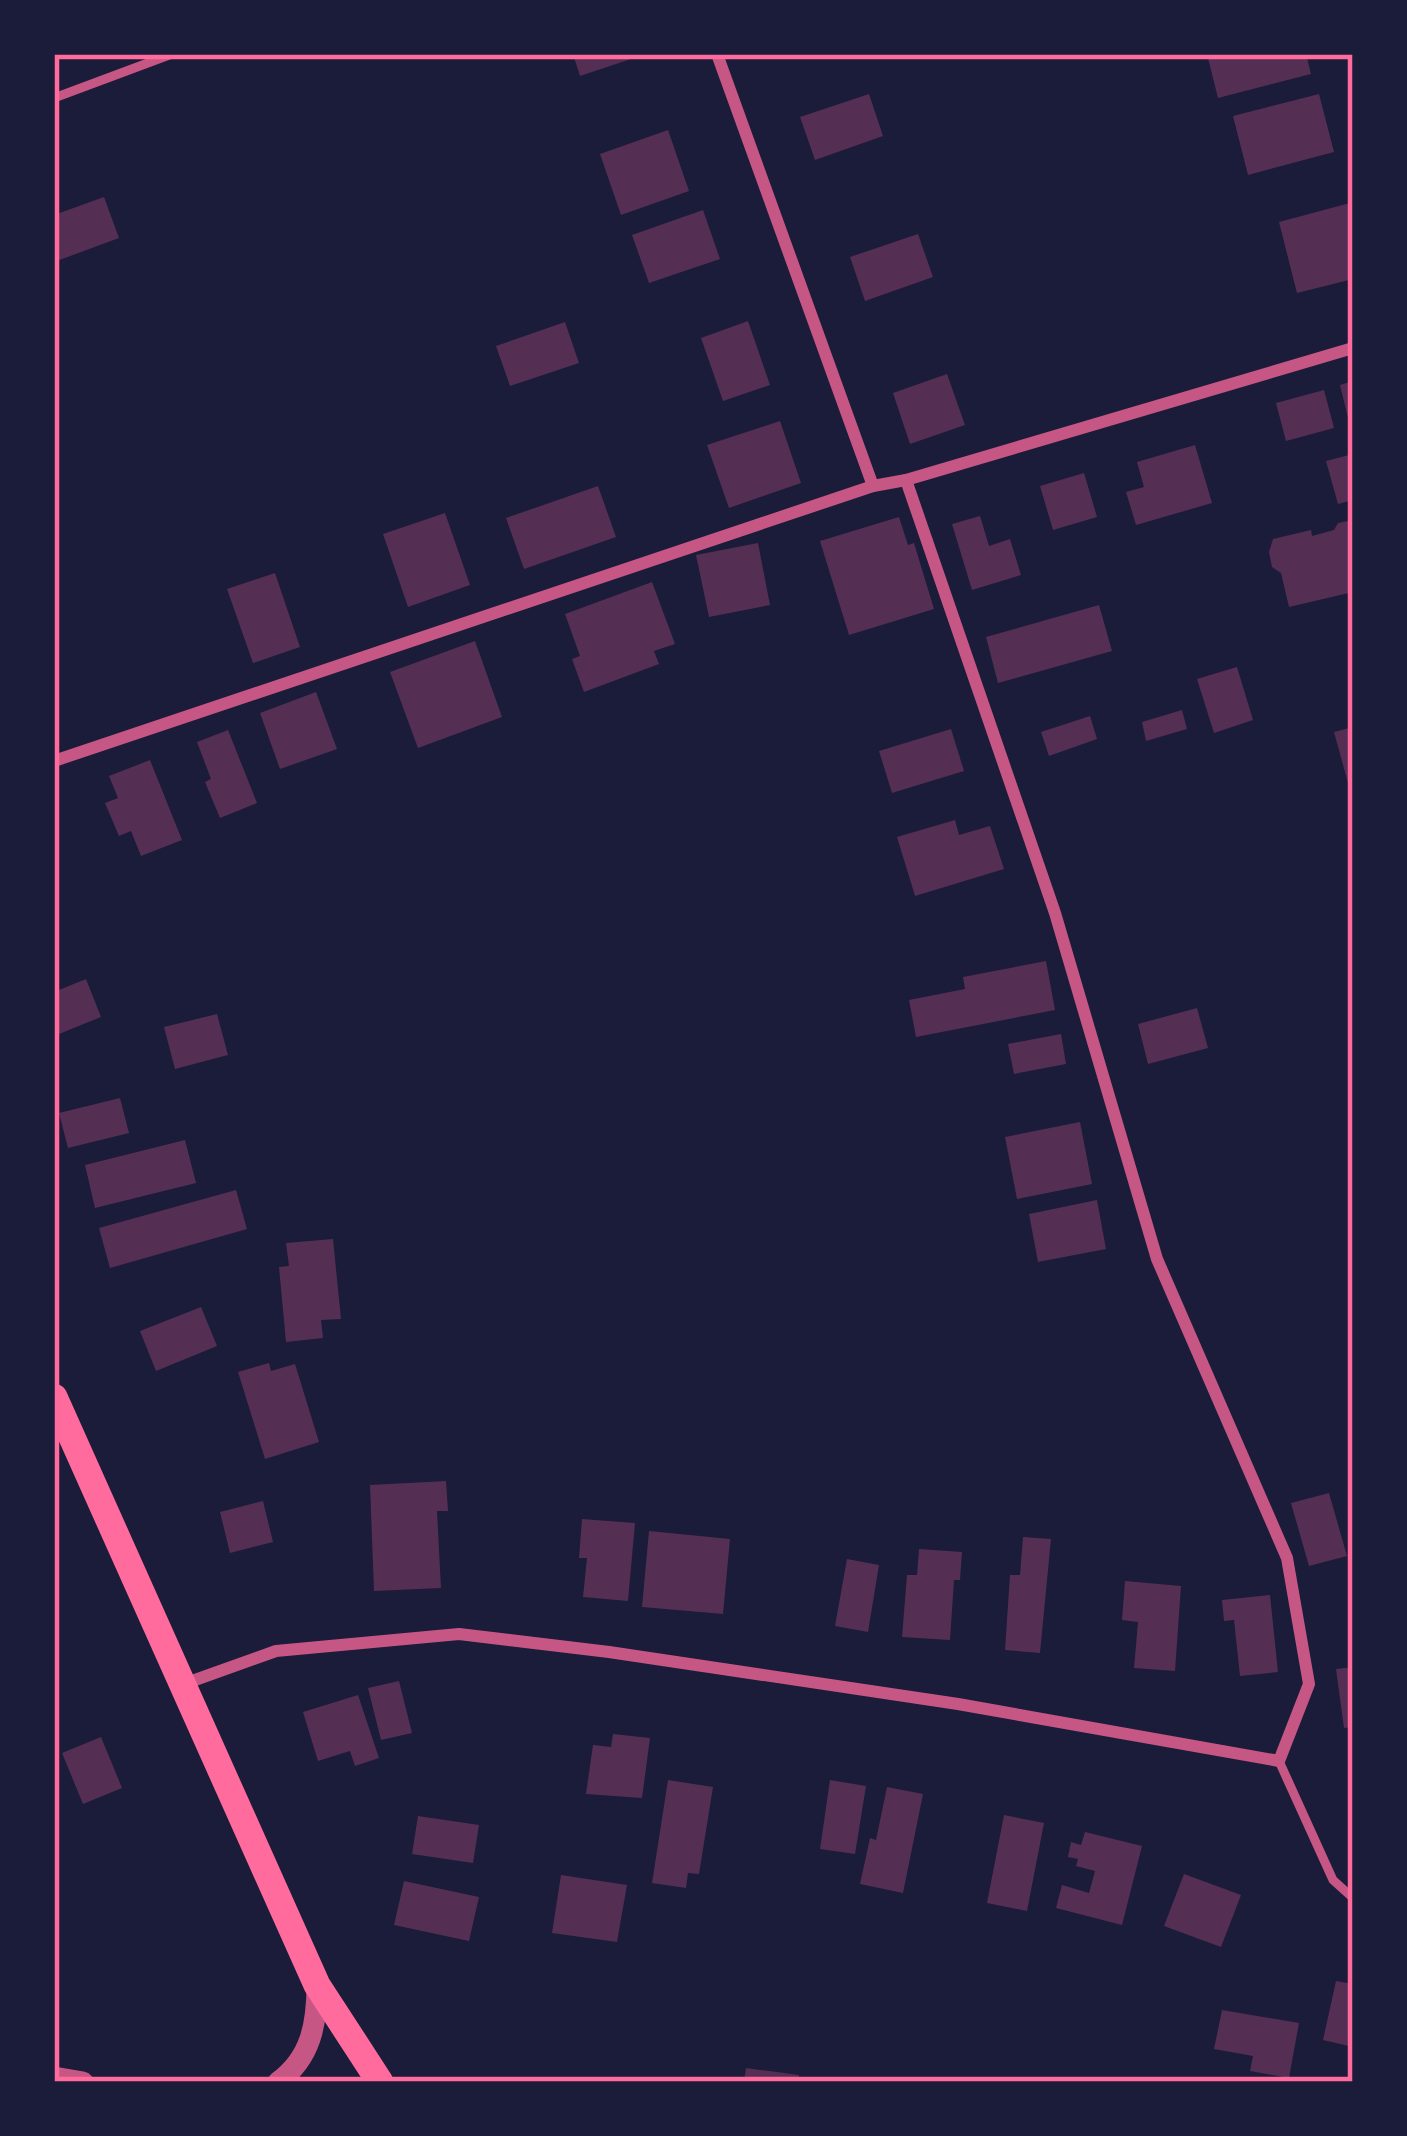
<svg xmlns="http://www.w3.org/2000/svg" width="1407" height="2136" viewBox="0 0 1407 2136" font-family="'IBM Plex Sans',sans-serif">
  <rect width="100%" height="100%" fill="#1b1b3a"/>
  <g fill="#542f53">
    <polygon points="573,54 643,54 643,55 580,76"/>
    <polygon points="1207,54 1306,54 1311,74 1218,98"/>
    <polygon points="869,94 883,136 815,160 800,117"/>
    <polygon points="1319,94 1334,152 1248,175 1233,116"/>
    <polygon points="668,130 689,191 621,215 600,154"/>
    <polygon points="104,197 119,238 54,262 54,215"/>
    <polygon points="1350,203 1353,279 1297,293 1279,222"/>
    <polygon points="703,210 720,259 649,283 632,235"/>
    <polygon points="918,234 933,277 865,301 850,257"/>
    <polygon points="748,321 770,385 723,401 701,338"/>
    <polygon points="565,322 579,363 510,386 496,346"/>
    <polygon points="947,374 965,425 910,444 893,393"/>
    <polygon points="1353,381 1353,429 1351,430 1340,385"/>
    <polygon points="1324,390 1334,428 1286,441 1276,403"/>
    <polygon points="780,421 801,483 729,508 707,445"/>
    <polygon points="1195,445 1212,503 1136,525 1126,492 1144,487 1137,462"/>
    <polygon points="1353,454 1353,500 1338,504 1326,461"/>
    <polygon points="1084,473 1097,517 1053,530 1040,486"/>
    <polygon points="598,486 616,537 524,569 506,518"/>
    <polygon points="445,513 470,585 408,607 383,534"/>
    <polygon points="980,516 989,546 1010,539 1021,575 972,590 952,524"/>
    <polygon points="899,517 908,545 914,543 934,609 849,635 820,541"/>
    <polygon points="1353,520 1353,592 1289,607 1281,573 1272,567 1269,552 1273,539 1311,530 1312,536 1334,530 1338,523"/>
    <polygon points="758,543 770,605 709,617 696,555"/>
    <polygon points="275,573 300,647 253,663 227,589"/>
    <polygon points="652,582 675,644 654,651 659,664 584,692 572,659 580,656 565,614"/>
    <polygon points="1099,605 1112,651 998,683 986,637"/>
    <polygon points="475,641 502,717 418,748 390,672"/>
    <polygon points="1237,667 1253,720 1214,733 1197,679"/>
    <polygon points="316,692 337,749 280,769 260,713"/>
    <polygon points="1182,710 1187,729 1146,741 1142,722"/>
    <polygon points="1090,716 1097,739 1049,756 1041,732"/>
    <polygon points="1353,727 1353,782 1348,783 1334,732"/>
    <polygon points="951,729 964,771 892,793 879,751"/>
    <polygon points="228,730 257,803 220,818 205,782 211,779 197,742"/>
    <polygon points="150,760 182,840 141,856 131,831 119,836 105,803 118,798 109,776"/>
    <polygon points="955,820 959,835 990,826 1004,869 915,896 897,837"/>
    <polygon points="1046,961 1055,1010 916,1037 909,1000 965,989 963,977"/>
    <polygon points="86,979 101,1017 54,1036 54,992"/>
    <polygon points="1197,1008 1208,1048 1148,1064 1138,1024"/>
    <polygon points="217,1014 228,1055 175,1069 164,1027"/>
    <polygon points="1061,1034 1066,1064 1014,1074 1008,1044"/>
    <polygon points="120,1098 129,1133 68,1148 59,1113"/>
    <polygon points="1080,1122 1092,1184 1017,1199 1005,1137"/>
    <polygon points="185,1140 196,1183 95,1208 85,1165"/>
    <polygon points="236,1190 247,1229 110,1268 99,1228"/>
    <polygon points="1097,1200 1106,1249 1038,1262 1029,1214"/>
    <polygon points="333,1239 341,1319 321,1320 323,1338 286,1342 279,1267 289,1266 286,1243"/>
    <polygon points="201,1307 217,1346 156,1371 140,1331"/>
    <polygon points="269,1363 271,1371 295,1364 319,1442 265,1459 238,1372"/>
    <polygon points="446,1481 448,1511 437,1511 441,1588 374,1591 370,1485"/>
    <polygon points="1329,1493 1347,1556 1309,1566 1291,1503"/>
    <polygon points="263,1501 273,1542 230,1553 220,1512"/>
    <polygon points="582,1519 635,1523 628,1601 583,1597 587,1558 579,1558"/>
    <polygon points="649,1531 730,1539 723,1614 642,1607"/>
    <polygon points="1023,1537 1051,1539 1040,1653 1005,1650 1010,1575 1020,1575"/>
    <polygon points="919,1549 962,1552 960,1580 954,1580 950,1640 902,1637 907,1575 917,1575"/>
    <polygon points="847,1559 879,1565 868,1632 835,1626"/>
    <polygon points="1125,1581 1181,1586 1175,1671 1134,1668 1138,1622 1122,1620"/>
    <polygon points="1270,1595 1278,1672 1240,1676 1234,1620 1224,1621 1222,1600"/>
    <polygon points="1353,1667 1353,1727 1344,1728 1336,1669"/>
    <polygon points="399,1681 412,1733 381,1740 368,1688"/>
    <polygon points="358,1695 379,1758 355,1766 350,1751 318,1761 303,1712"/>
    <polygon points="613,1734 650,1738 642,1798 586,1794 593,1745 611,1747"/>
    <polygon points="101,1737 122,1788 83,1804 62,1753"/>
    <polygon points="668,1780 713,1787 699,1874 688,1873 686,1888 652,1883"/>
    <polygon points="830,1780 866,1786 855,1854 820,1849"/>
    <polygon points="887,1787 923,1794 903,1893 860,1884 870,1838 876,1840"/>
    <polygon points="1004,1815 1044,1823 1027,1911 987,1903"/>
    <polygon points="418,1816 479,1825 473,1863 412,1854"/>
    <polygon points="1085,1832 1142,1846 1122,1925 1056,1908 1062,1885 1089,1893 1095,1871 1076,1866 1078,1859 1068,1857 1071,1842 1081,1845"/>
    <polygon points="1184,1874 1241,1895 1221,1947 1164,1926"/>
    <polygon points="561,1875 627,1885 617,1942 552,1933"/>
    <polygon points="404,1881 479,1897 469,1941 394,1925"/>
    <polygon points="1336,1981 1353,1984 1353,2047 1323,2040"/>
    <polygon points="1222,2010 1299,2023 1289,2078 1250,2071 1253,2056 1214,2049"/>
    <polygon points="746,2068 799,2075 798,2082 744,2082"/>
  </g>
  <g fill="none" stroke-linecap="round" stroke-linejoin="round">
    <g stroke="#c65784" stroke-width="9">
      <polyline points="54,98 172,54"/>
      <polyline points="1279,1761 1333,1880 1353,1898"/>
    </g>
    <g stroke="#c65784" stroke-width="12">
      <polyline points="717,54 873,486"/>
      <polyline points="54,761 873,486 906,480 1353,348"/>
      <polyline points="181,1685 276,1651 459,1634 609,1652 958,1704 1279,1761 1309,1684 1287,1558 1157,1259 1055,913 906,480"/>
    </g>
    <g stroke="#c65784" stroke-width="21">
      <polyline points="54,2077 83,2082"/>
      <path d="M278,2082C311,2058 317,2024 317,1985"/>
    </g>
    <polyline stroke="#ff6b9d" stroke-width="27" points="54,1397 317,1985 380,2082"/>
  </g>
  <rect width="1407" height="2136" fill="none" stroke="#1b1b3a" stroke-width="114"/>
  <rect x="57" y="57" width="1293" height="2022" fill="none" stroke="#ff6b9d" stroke-width="4.5"/>
</svg>
